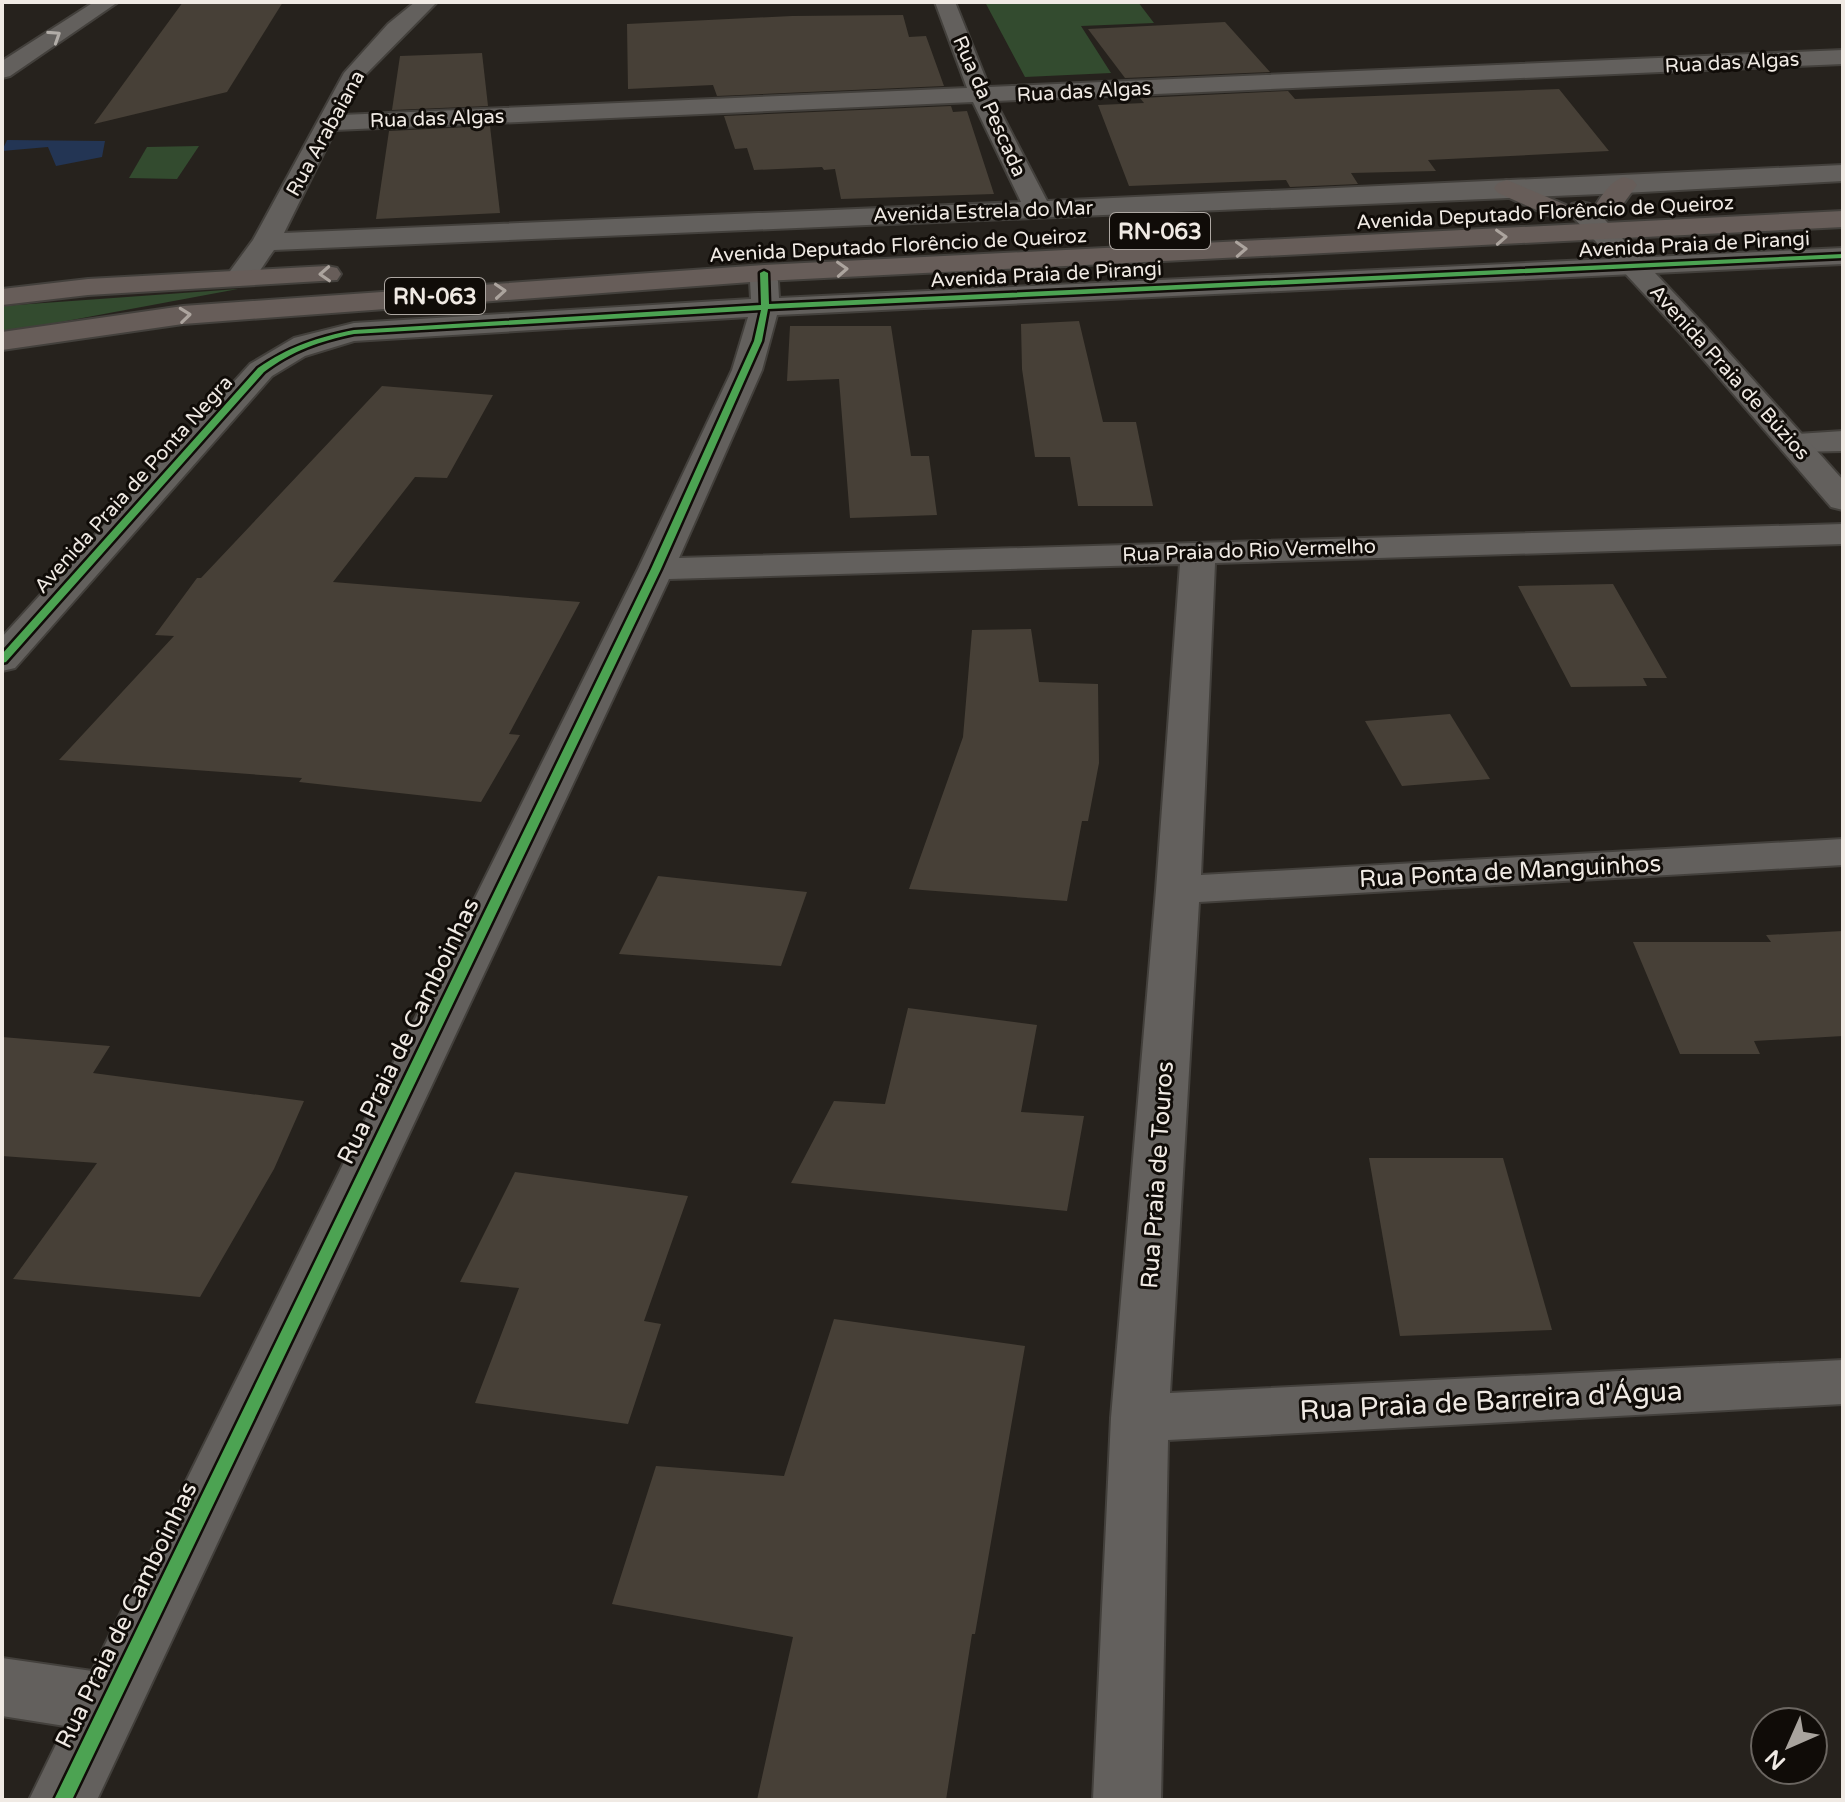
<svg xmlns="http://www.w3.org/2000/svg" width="1845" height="1802" viewBox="0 0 1845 1802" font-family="'Varela Round',sans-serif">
  <rect width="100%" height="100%" fill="#26221d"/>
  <g fill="#334b2f">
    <polygon points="985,2 1138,2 1154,23 1081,26 1111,73 1025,77"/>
    <polygon points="199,146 177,179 129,178 147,147"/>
    <polygon points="238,289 2,333 2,306"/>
  </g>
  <polygon fill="#233554" points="7,140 105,141 102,157 56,166 48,147 2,151"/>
  <g fill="#474037">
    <polygon points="183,2 283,2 227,92 94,124"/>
    <polygon points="903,15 909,37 926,36 944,86 717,96 713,85 628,89 627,24 792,16"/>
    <polygon points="1225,22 1270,72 1125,78 1088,29"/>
    <polygon points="482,53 488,106 392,110 400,56"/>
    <polygon points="1559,89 1609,151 1428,160 1436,171 1351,173 1358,184 1290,187 1286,180 1129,186 1098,105 1144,103 1140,98 1288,91 1295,99"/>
    <polygon points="951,106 953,112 967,111 994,194 841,199 835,169 824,170 822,167 754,170 747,148 735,149 724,116"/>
    <polygon points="490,126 500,213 376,219 389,131"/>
    <polygon points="1079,321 1103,422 1136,422 1153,506 1078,506 1070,457 1035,457 1022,369 1021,324"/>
    <polygon points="790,326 891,326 911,456 929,456 937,515 850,518 839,379 787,381"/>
    <polygon points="382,386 493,395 447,478 415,477 333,582 580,602 509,734 520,735 481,802 299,782 302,778 59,760 174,636 155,635 197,578 201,578"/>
    <polygon points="1613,584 1667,678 1643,678 1647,686 1571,687 1518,586"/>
    <polygon points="1031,629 1039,682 1098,684 1099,763 1088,821 1082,821 1067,901 909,889 963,737 972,630"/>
    <polygon points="1450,714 1490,779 1402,786 1365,721"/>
    <polygon points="658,876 807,892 781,966 619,954"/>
    <polygon points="1843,931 1843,1036 1754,1041 1760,1054 1680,1054 1633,942 1771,942 1766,935"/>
    <polygon points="908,1008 1037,1025 1021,1112 1084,1116 1067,1211 791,1183 834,1101 885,1104"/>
    <polygon points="2,1037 110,1046 93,1073 304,1101 274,1169 200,1297 13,1279 97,1163 2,1156"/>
    <polygon points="1369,1158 1503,1158 1552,1330 1400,1336"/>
    <polygon points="515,1172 688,1196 644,1321 661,1324 628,1424 475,1403 519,1288 460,1282"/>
    <polygon points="834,1319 1025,1346 975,1634 972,1634 946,1800 757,1800 793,1637 612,1604 656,1466 784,1476"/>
  </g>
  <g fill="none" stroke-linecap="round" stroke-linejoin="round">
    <defs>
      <g id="minor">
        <path d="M415,2H437L364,76L342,115L967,88L935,2H955L989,87L1843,50V64L995,101L1047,201L1843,165V181L1624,193L274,250C261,267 253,290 229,284L225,278L253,240L344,73L388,24ZM973,102L1021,202L284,233L335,130Z"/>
        <polygon points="1843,248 1843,264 777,315 762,370 679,558 1843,524 1843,544 1215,563 1201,875 1843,839 1843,865 1199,902 1170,1393 1843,1360 1843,1404 1168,1440 1161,1800 1093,1800 1111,1418 1156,890 1180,564 669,579 97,1800 29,1800 65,1726 2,1716 2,1658 92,1671 638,569 732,370 748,317 354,341 305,356 272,376 15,668 2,671 2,637 250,364 294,338 354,323 751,299 750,281 754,275 764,273 774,275 778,281 779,298"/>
        <polygon points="1843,431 1843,451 1793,452 1782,449 1777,442 1782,435"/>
      </g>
      <g id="secondary">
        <polygon points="94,2 118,2 10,76 2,78 2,61"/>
        <polygon points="1581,202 1590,204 1705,326 1843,480 1843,510 1831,507 1685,338 1572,216 1568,210 1572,204"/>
      </g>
      <g id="primary">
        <path d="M1624,177L1633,180L1637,185L1615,215H1597L1593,209C1601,197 1610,181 1624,177Z"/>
        <polygon points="1507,180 1566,205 1570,211 1566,217 1557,219 1498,193 1494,188 1498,183"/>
        <polygon points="1843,211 1843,227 764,281 183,324 2,350 2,332 183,306 764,265"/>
        <polygon points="327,266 337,268 341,274 337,280 88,295 2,305 2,289 88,279"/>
      </g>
    </defs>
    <use href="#minor" stroke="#43403c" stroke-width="4"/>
    <use href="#secondary" stroke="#43403c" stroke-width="4"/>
    <use href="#primary" stroke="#43403c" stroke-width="4"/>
    <use href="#minor" fill="#63605d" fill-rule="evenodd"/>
    <use href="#secondary" fill="#63605d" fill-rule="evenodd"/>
    <use href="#primary" fill="#675d59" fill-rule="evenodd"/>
    <defs>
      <path id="cycleway" d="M1843,254V258L768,309L762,341L661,569L72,1800H54L651,569L754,341L761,310L354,334C320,341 292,351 264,372L6,662L2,663V654L258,368C288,347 318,337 354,330L761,305L760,273L764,271L768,273L769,304Z"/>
    </defs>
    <use href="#cycleway" stroke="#100c08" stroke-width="5"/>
    <use href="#cycleway" fill="#4ca352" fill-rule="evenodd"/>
  </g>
  <defs><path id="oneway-chevron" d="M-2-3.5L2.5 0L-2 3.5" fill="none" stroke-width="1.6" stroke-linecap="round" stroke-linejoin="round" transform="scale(2)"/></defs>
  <use stroke="#b1aca7" href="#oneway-chevron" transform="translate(55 36) rotate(-33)"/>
  <g stroke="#aca49e">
    <use href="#oneway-chevron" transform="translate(1501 237) rotate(-3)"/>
    <use href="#oneway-chevron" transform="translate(1241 249) rotate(-3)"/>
    <use href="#oneway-chevron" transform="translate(842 269) rotate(-3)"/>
    <use href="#oneway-chevron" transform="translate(325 274) rotate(177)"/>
    <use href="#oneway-chevron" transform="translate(500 291) rotate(-4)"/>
    <use href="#oneway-chevron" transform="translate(185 315) rotate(-6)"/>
  </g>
  <g text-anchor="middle" stroke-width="6" stroke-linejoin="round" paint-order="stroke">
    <g font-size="20" fill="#f0eae4" stroke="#100c08">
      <text transform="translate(1732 62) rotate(-3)" y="7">Rua das Algas</text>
      <text transform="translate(1084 91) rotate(-3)" y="7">Rua das Algas</text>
      <text transform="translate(990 106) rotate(66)" y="7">Rua da Pescada</text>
      <text transform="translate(437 118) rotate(-2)" y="7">Rua das Algas</text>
      <text transform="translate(325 133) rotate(-61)" y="7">Rua Arabaiana</text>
      <text transform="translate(983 211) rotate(-2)" y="7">Avenida Estrela do Mar</text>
      <text transform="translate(1545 212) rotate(-3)" y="7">Avenida Deputado Florêncio de Queiroz</text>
      <text transform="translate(1694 244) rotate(-3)" y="7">Avenida Praia de Pirangi</text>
      <text transform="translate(898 245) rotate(-3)" y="7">Avenida Deputado Florêncio de Queiroz</text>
      <text transform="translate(1046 274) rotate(-3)" y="7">Avenida Praia de Pirangi</text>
      <text transform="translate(1730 372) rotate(48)" y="7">Avenida Praia de Búzios</text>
      <text transform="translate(133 484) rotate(-48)" y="7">Avenida Praia de Ponta Negra</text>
      <text transform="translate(1249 550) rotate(-2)" y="7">Rua Praia do Rio Vermelho</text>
    </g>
    <g fill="#100c08" stroke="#ada7a2" stroke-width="2">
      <rect x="1110" y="213" width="100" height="36" rx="6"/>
      <rect x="385" y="278" width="100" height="36" rx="6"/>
    </g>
    <g font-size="22" font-weight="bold" fill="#f0eae4">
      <text x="1160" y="239">RN-063</text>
      <text x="435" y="304">RN-063</text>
    </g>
    <g font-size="24" fill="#f0eae4" stroke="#100c08">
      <text transform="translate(1510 871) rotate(-3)" y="8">Rua Ponta de Manguinhos</text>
      <text transform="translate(408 1031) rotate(-64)" y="8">Rua Praia de Camboinhas</text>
      <text transform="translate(1157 1175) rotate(-86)" y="8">Rua Praia de Touros</text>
      <text transform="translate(126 1615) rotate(-64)" y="8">Rua Praia de Camboinhas</text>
    </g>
    <g font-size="28" fill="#f0eae4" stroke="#100c08">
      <text transform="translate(1491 1400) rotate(-3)" y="10">Rua Praia de Barreira d'Água</text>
    </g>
  </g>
  <rect width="1845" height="1802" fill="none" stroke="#f0eae4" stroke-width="8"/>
  <g transform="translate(1789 1746) rotate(225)"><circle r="38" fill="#100c08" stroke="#6a6560" stroke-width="2"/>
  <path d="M0-6L14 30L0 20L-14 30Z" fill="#a9a49e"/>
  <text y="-12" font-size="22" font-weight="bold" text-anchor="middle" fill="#f0eae4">N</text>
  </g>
</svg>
